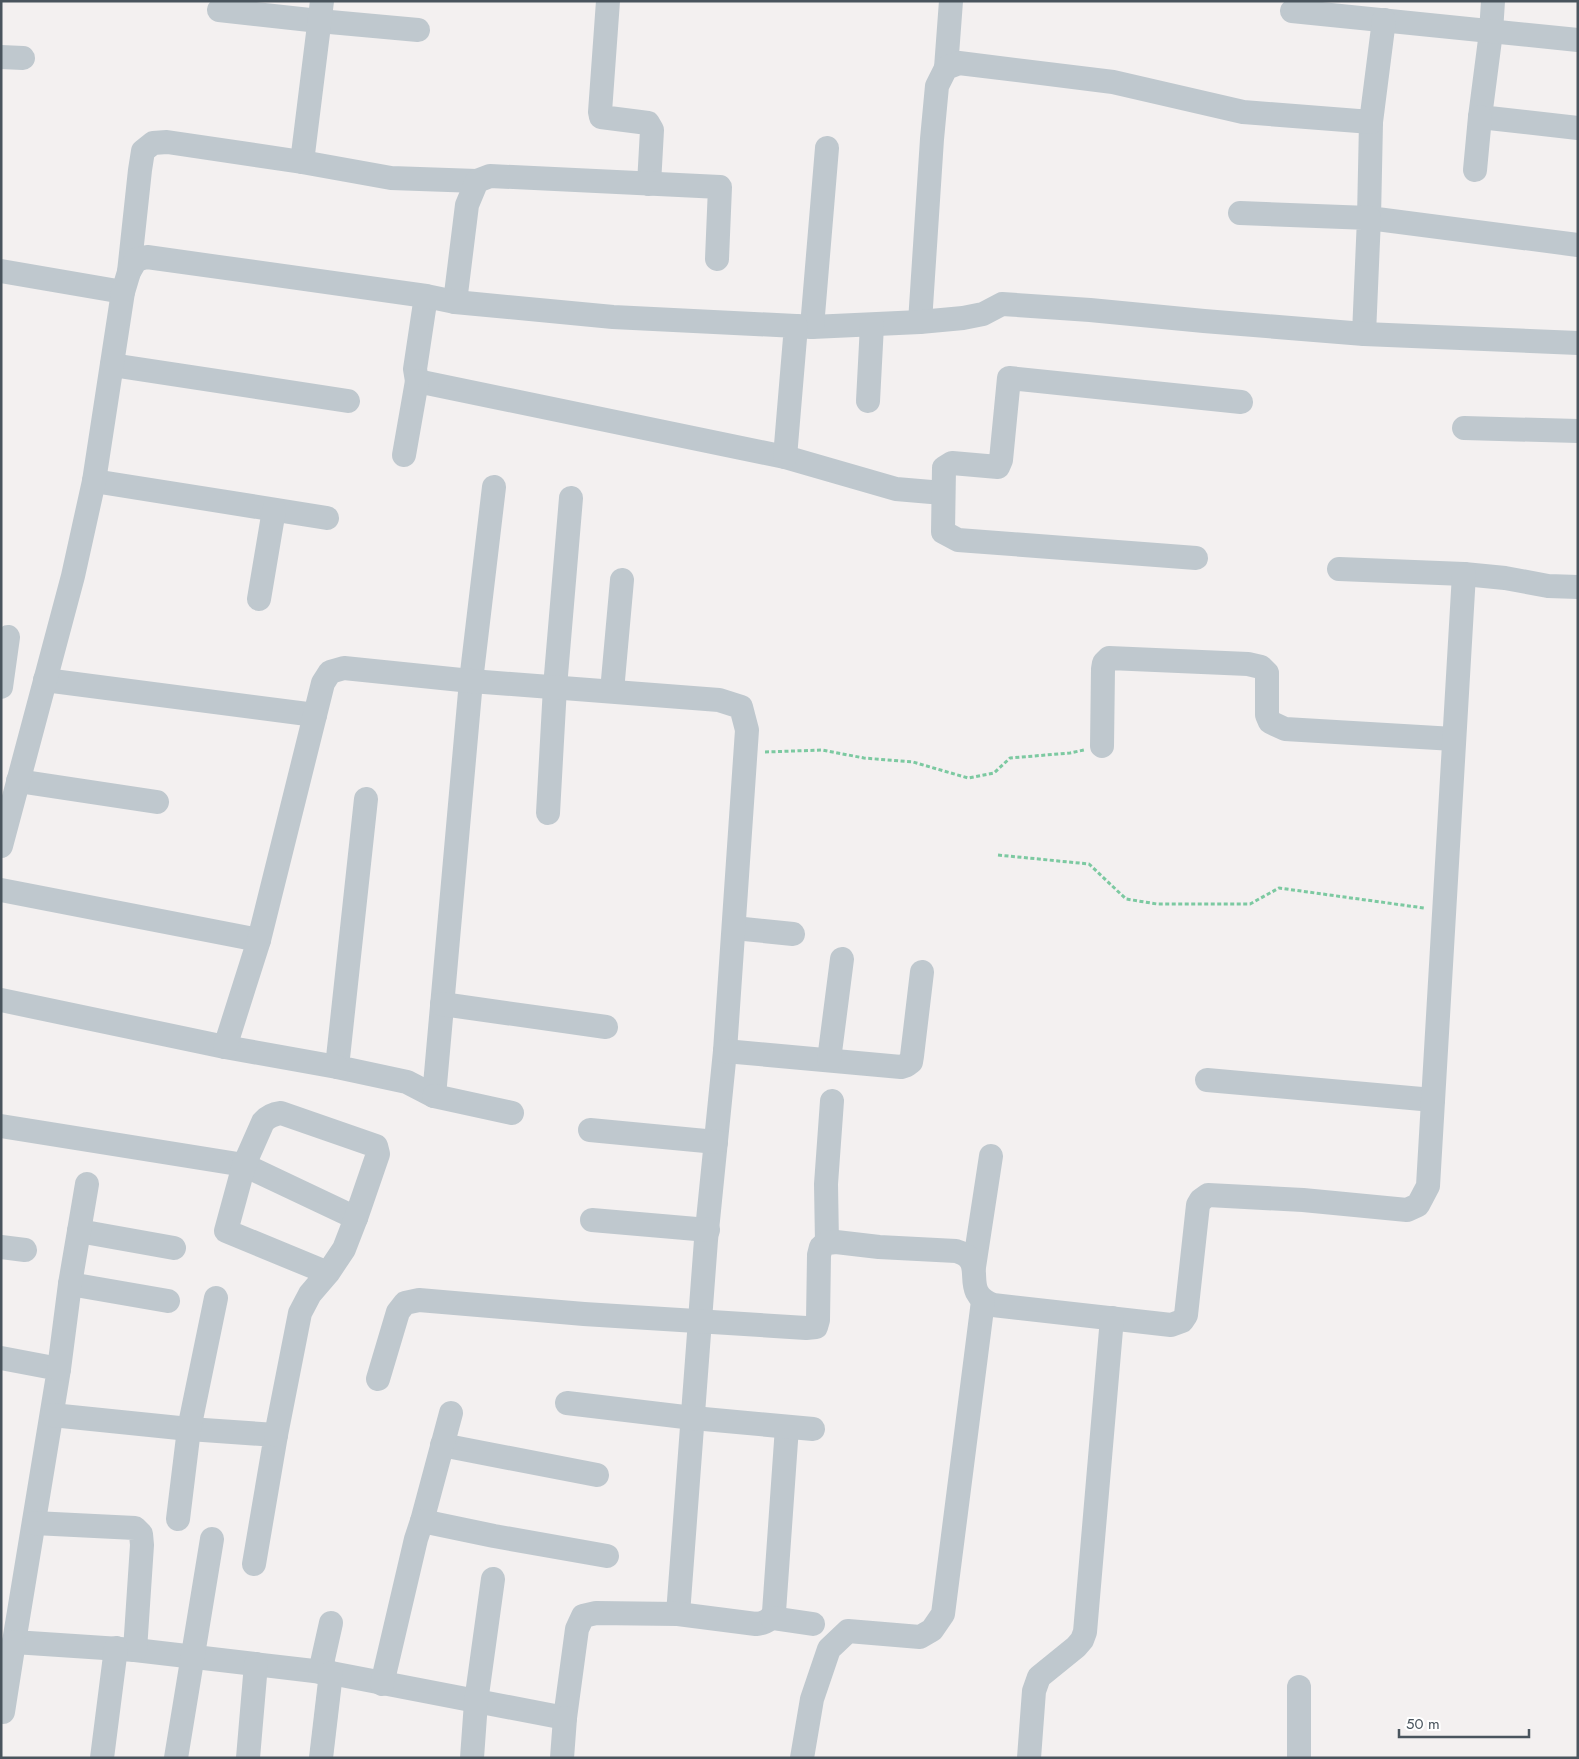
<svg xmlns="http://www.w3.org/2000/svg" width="1579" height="1759" viewBox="0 0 1579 1759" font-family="Jost,sans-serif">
  <rect width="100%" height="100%" fill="#f3f0f0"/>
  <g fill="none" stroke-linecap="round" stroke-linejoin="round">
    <g stroke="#7cc9a1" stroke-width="3" stroke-dasharray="4 2.5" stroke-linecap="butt">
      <polyline points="765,752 822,750 864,758 913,762 968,778 994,773 1010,758 1070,753 1084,750"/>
      <polyline points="998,855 1089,864 1126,899 1157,904 1250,904 1279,888 1424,908"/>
    </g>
    <g stroke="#bfc8ce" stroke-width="24">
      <polyline points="608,1 600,112 601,117 648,123 652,130 649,184"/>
      <polyline points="1493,1 1491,32 1480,117 1578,128"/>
      <polyline points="219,10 319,21 418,30"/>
      <polyline points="1292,11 1578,40"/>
      <polyline points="1,57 23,58"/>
      <polyline points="946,68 951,1"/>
      <polyline points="1371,122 1369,218 1578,245"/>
      <polyline points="302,162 322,1"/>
      <polyline points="1475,170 1480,117"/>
      <polyline points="1240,213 1369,218 1364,334"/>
      <polyline points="1,271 123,292"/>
      <polyline points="129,272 140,170 143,151 153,143 167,142 302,162 391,178 477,181"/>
      <polyline points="426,296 415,369 417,381 785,457 896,489 943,493"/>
      <polyline points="455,302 467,205 477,181 490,176 720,187 717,259"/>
      <polyline points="920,322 932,139 937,86 946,68 959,63 1113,82 1243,112 1371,122 1384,20"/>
      <polyline points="796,326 812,327 920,322 963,318 983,314 1002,304 1090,310 1204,321 1364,334 1578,343"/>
      <polyline points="812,327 827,148"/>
      <polyline points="112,365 348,401"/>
      <polyline points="868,401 872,325"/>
      <polyline points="1464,428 1578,431"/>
      <polyline points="404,455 417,381"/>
      <polyline points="94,481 327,518"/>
      <polyline points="1196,558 958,540 943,532 944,468 952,463 998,467 1001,460 1009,378 1241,402"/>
      <polyline points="1339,569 1464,574 1505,578 1548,586 1578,587"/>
      <polyline points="259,599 274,510"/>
      <polyline points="45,680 315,715"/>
      <polyline points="1,687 8,637"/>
      <polyline points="612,691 622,580"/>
      <polyline points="1102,746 1103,669 1104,663 1109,658 1248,664 1261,667 1267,673 1267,715 1270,722 1285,729 1454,739"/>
      <polyline points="18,781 157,802"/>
      <polyline points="366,799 337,1067 407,1082 434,1096 471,681 494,487"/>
      <polyline points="548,813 555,687 571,498"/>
      <polyline points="1,846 73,576 94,481 123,292 129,272 136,260 147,257 426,296 455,302 613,317 796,326 785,457"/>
      <polyline points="1,890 259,940"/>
      <polyline points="734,928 793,934"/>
      <polyline points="1,1000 225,1047 337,1067"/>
      <polyline points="442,1004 606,1027"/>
      <polyline points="225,1047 259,940 323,683 330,672 344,668 471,681 719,700 741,707 747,730 725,1051 706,1240 678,1614"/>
      <polyline points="725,1051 901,1067 907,1065 911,1062 912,1056 922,972"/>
      <polyline points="829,1060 842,959"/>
      <polyline points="1207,1080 1433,1100"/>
      <polyline points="434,1096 512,1113"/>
      <polyline points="1,1126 244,1165 356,1218"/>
      <polyline points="590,1130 716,1142"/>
      <polyline points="592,1220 708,1230"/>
      <polyline points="79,1231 174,1248"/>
      <polyline points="827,1243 826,1184 832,1101"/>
      <polyline points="1,1247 25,1250"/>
      <polyline points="974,1267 991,1156"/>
      <polyline points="70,1284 168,1301"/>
      <path d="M1,1358L59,1369L14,1642L135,1650L331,1673L565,1718L577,1629L583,1616L596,1613L678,1614L756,1624C765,1623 771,1620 774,1612L787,1427"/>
      <polyline points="59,1369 70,1284 87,1184"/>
      <path d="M378,1379L398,1312L405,1303L419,1300L584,1314L806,1328L816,1327L818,1320L819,1255L821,1247L827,1243L836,1242L879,1247L956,1251C991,1261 957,1291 993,1305L1171,1325L1182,1321L1186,1315L1198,1205L1201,1200L1208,1195L1303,1200L1407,1210L1418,1205L1428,1186L1464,574"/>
      <polyline points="567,1403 693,1418 813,1429"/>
      <polyline points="52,1415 189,1429 276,1435 254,1564"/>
      <path d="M276,1435L300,1313L310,1294L328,1273L344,1249L356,1218L378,1154L376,1146L281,1113C273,1114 268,1116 263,1122L244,1165L226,1231L328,1273"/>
      <polyline points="442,1445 597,1475"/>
      <polyline points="178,1519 189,1429 216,1298"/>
      <polyline points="422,1521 451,1413"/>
      <polyline points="34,1523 135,1528 141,1534 142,1545 135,1650"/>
      <polyline points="772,1618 813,1624"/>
      <polyline points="320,1672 331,1623"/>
      <polyline points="382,1684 416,1539 422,1521 494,1536 607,1556"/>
      <polyline points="3,1712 14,1642"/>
      <polyline points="102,1758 116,1648"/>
      <polyline points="176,1758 212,1539"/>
      <polyline points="248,1758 256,1664"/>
      <polyline points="321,1758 331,1673"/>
      <polyline points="472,1758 476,1702 493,1579"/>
      <polyline points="562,1758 565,1718"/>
      <polyline points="802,1758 812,1699 829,1649 848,1631 920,1637 932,1630 943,1614 983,1301"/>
      <polyline points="1029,1758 1034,1691 1039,1677 1076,1647 1082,1640 1085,1632 1112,1318"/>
      <polyline points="1299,1758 1299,1687"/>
    </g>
  </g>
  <rect width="1579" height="1759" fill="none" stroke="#49545d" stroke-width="5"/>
  <path d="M1399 1729v8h130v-8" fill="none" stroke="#49545d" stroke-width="2.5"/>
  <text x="1406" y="1729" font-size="15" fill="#49545d" stroke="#ffffff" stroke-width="4" paint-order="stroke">50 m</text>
</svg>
